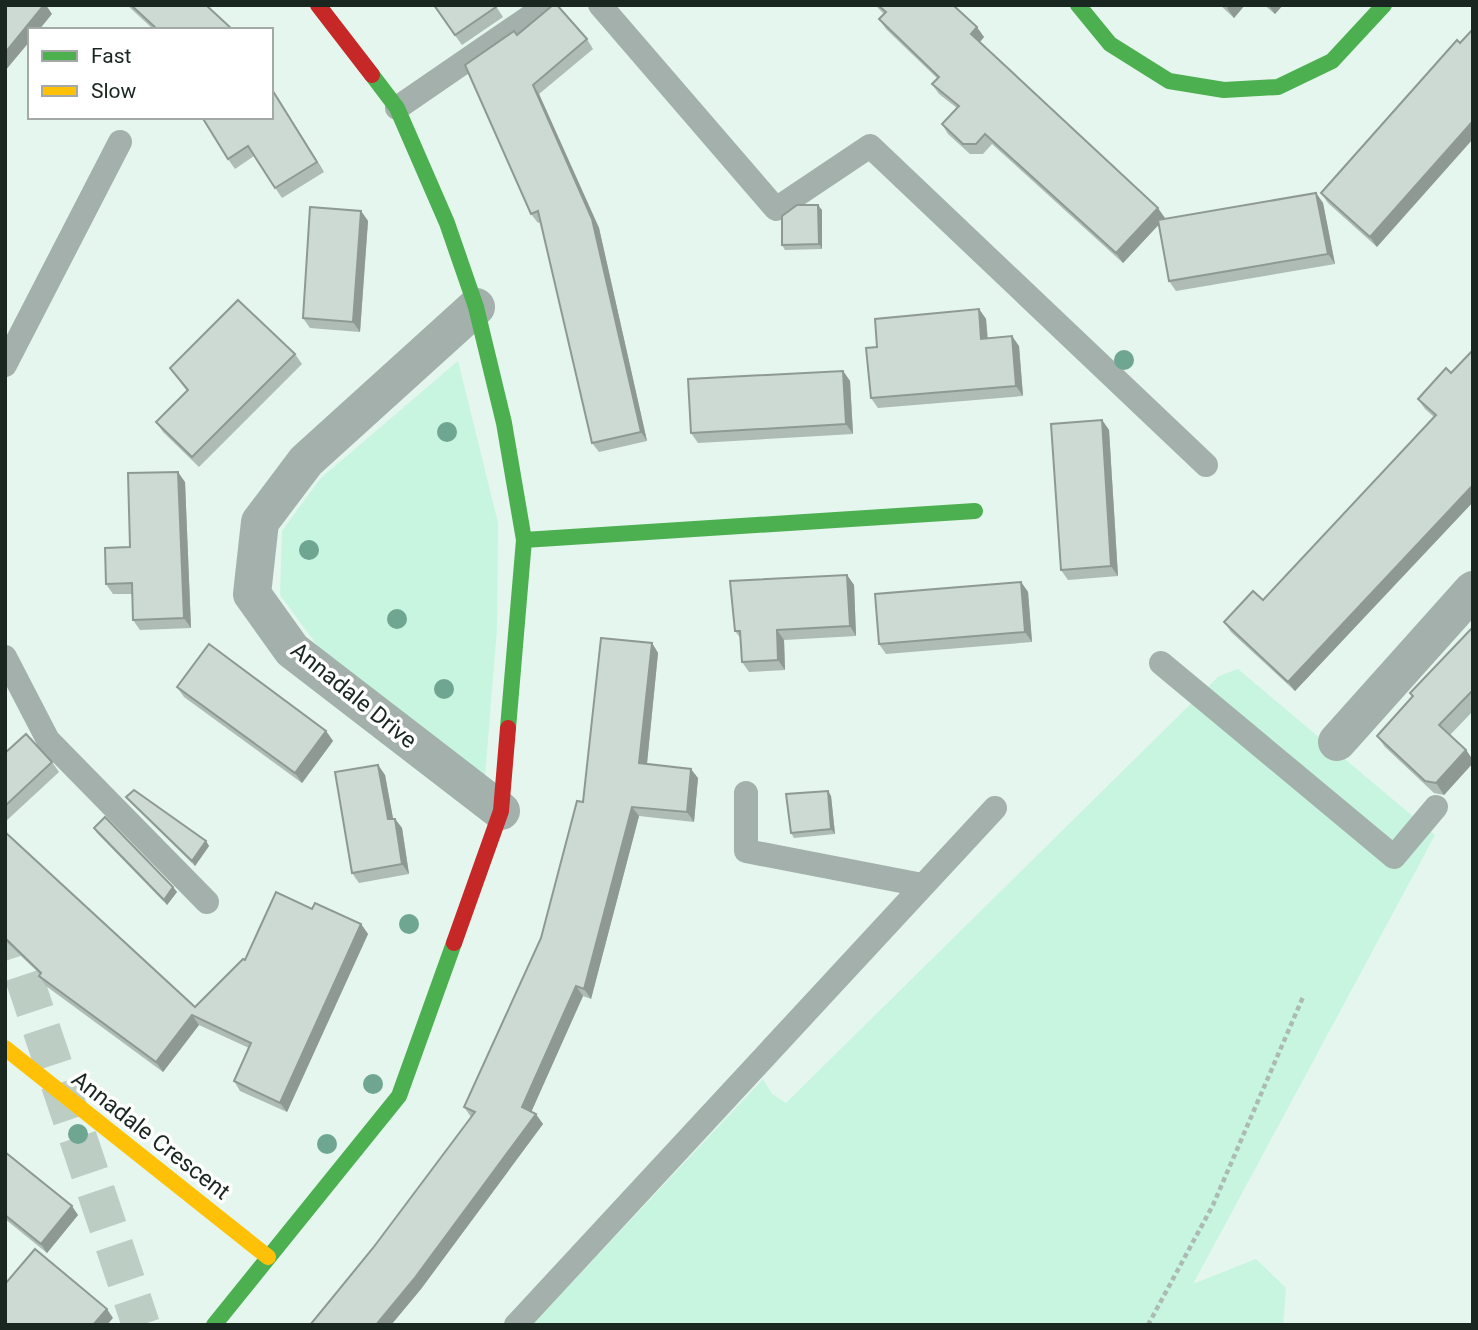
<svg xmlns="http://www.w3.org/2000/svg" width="1478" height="1330" viewBox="0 0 1478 1330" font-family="Roboto,sans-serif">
  <rect width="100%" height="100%" fill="#e4f6ed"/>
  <g fill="#c7f5e0">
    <polygon points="458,361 498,523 497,628 485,776 323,653 280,595 282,531 320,479"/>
    <polygon points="1238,669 1435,835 1193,1284 1256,1259 1286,1288 1283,1325 532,1325 763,1079 772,1094 786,1103 1219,676"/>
  </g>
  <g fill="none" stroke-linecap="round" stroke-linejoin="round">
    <polyline stroke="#bccdc4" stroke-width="38" stroke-dasharray="38 19" stroke-linecap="butt" points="5,921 141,1325"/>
    <polyline stroke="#adbab3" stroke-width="4.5" stroke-dasharray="5 3.5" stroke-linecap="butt" points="1148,1325 1213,1205 1303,997"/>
    <g stroke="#a4b0ab" stroke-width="24">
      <polyline points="600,5 776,209 870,146 1206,465"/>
      <polyline points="397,108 547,5"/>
      <polyline points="5,365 120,142"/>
      <polyline points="5,657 48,740 207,902"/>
      <polyline points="1161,663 1394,857 1436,807"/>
      <polyline points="746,793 746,851 922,885"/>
      <polyline points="516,1325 995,808"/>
    </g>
    <g stroke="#a4b0ab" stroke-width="38">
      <polyline points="476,307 306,461 260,522 252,594 292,650 501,811"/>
      <polyline points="1337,742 1473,590"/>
    </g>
    <g stroke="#4caf50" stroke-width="16">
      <polyline points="1078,5 1110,44 1169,81 1224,90 1278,87 1332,61 1384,5"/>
      <polyline points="372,75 397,108 447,223 476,307 504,423 524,540 508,728"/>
      <polyline points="524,540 975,511"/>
      <polyline points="214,1325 399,1096 454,943"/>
    </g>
    <polyline stroke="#ffc107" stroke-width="16" points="5,1048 268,1257"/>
    <g stroke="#c62828" stroke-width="16">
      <polyline points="318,5 372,75"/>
      <polyline points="454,943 501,811 508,728"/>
    </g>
  </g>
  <g fill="#6ea692">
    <circle cx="1124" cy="360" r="10"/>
    <circle cx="447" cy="432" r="10"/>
    <circle cx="309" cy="550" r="10"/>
    <circle cx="397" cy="619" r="10"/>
    <circle cx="444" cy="689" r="10"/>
    <circle cx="409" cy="924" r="10"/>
    <circle cx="373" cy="1084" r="10"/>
    <circle cx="78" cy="1134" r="10"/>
    <circle cx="327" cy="1144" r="10"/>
  </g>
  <g fill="#afbbb5">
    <polygon points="127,5 206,5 233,30 154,30"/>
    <polygon points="433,5 495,5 503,17 462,45"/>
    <polygon points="875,5 953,5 984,37 980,42 1165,218 1164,219 1316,193 1323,203 1335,264 1176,291 1169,281 1159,224 1123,263 992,144 983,154 970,154 948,134 942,124 957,108 939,94 932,84 938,79 886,29 879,19 884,14"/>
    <polygon points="1220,5 1245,5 1234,18"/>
    <polygon points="1264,5 1283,5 1275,14"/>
    <polygon points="517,35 587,39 593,49 539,94 599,228 647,441 599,452 592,443 541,222 538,223 531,214"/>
    <polygon points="1457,40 1377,247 1328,203 1321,193"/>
    <polygon points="271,87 324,172 282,198 254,156 235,169 228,159"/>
    <polygon points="822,210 822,249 785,250 782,245"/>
    <polygon points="361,211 368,221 360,332 310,328 303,318"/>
    <polygon points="979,309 986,319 988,338 1019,346 1023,396 878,408 871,398 877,347"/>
    <polygon points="1473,350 1473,502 1295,691 1231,632 1224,622 1263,600 1434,417 1425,409 1418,399 1451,373"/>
    <polygon points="295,354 302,364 199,467 163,432 156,422 187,391 170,368"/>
    <polygon points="843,371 850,381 853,434 698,443 691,433"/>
    <polygon points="1102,420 1109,430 1118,576 1068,580 1061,570"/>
    <polygon points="185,482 191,628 140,630 133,620 132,594 113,594 106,584 130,547"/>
    <polygon points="847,575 854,585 856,636 784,640 785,670 749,672 742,662 741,639 735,631"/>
    <polygon points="1021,582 1028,592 1032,642 886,654 879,644"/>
    <polygon points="1473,627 1473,711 1450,735 1466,750 1473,760 1473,763 1444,795 1434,793 1385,747 1377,736 1412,697 1410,693"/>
    <polygon points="652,643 658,653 647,764 698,778 694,822 639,816 591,999 583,996 531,1112 543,1124 421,1289 391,1325 310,1325 373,1248 471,1117 464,1107 541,938 583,802"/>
    <polygon points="177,687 326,731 333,741 302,783 184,697"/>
    <polygon points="5,753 52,762 59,772 5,822"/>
    <polygon points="378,765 385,775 393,819 395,819 402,828 409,874 359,883 352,873"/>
    <polygon points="828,791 831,796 835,834 794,838 791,833"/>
    <polygon points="126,797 206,841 209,846 195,866 130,802"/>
    <polygon points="94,828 173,887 177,892 167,905 97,833"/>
    <polygon points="5,832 195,1007 245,960 312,909 361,924 368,934 287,1112 240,1091 234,1081 249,1048 199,1025 163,1072 46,986 39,976 40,974 5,941"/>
    <polygon points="5,1152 78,1215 47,1253 5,1219"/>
  </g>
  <g fill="#8f9994">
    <polygon points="44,5 46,5 52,14 39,30 30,30 30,41 5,71 5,53"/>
    <polygon points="1229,5 1245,5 1234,18 1227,8"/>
    <polygon points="1268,5 1283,5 1275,14"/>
    <polygon points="977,27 984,37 978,44 971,34"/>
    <polygon points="533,85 539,94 599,228 647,441 641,432"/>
    <polygon points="271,87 324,172 317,162"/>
    <polygon points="1473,121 1473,139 1377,247 1370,237"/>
    <polygon points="1316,193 1323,203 1335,264 1328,254"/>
    <polygon points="818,205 822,210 822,249 819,244"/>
    <polygon points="1158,208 1165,218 1123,263 1116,253"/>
    <polygon points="361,211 368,221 360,332 353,322"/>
    <polygon points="979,309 986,319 988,349 981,339"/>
    <polygon points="1012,336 1019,346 1023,396 1016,386"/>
    <polygon points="843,371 850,381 853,434 846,424"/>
    <polygon points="1102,420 1109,430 1118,576 1111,566"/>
    <polygon points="178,472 185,482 191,628 184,618"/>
    <polygon points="1473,485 1473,502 1295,691 1288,682"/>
    <polygon points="847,575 854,585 856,636 850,626"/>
    <polygon points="1021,582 1028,592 1032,642 1025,632"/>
    <polygon points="777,630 784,640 785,670 778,660"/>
    <polygon points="652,643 658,653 646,773 639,763"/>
    <polygon points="326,731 333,741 302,783 295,773"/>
    <polygon points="1466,750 1473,760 1473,763 1444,795 1436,783"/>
    <polygon points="378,765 385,775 395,829 388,819"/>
    <polygon points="691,769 698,778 694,822 687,812"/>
    <polygon points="828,791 831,796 835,834 831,829"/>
    <polygon points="632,807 639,816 591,999 584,989"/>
    <polygon points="395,819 402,828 409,874 402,864"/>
    <polygon points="206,841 209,846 195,866 192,861"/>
    <polygon points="173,887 177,892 167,905 164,900"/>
    <polygon points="361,924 368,934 287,1112 280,1103"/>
    <polygon points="576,986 583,996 529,1117 522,1107"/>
    <polygon points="192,1015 199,1025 163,1072 156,1062"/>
    <polygon points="536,1114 543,1124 421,1289 391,1325 376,1325"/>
    <polygon points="72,1206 78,1215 47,1253 41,1244"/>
    <polygon points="107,1309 113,1318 107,1325 93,1325"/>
  </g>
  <g fill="#ccdad3" stroke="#8f9994" stroke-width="2">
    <polygon points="5,5 44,5 5,53"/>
    <polygon points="131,5 206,5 233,30 158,30"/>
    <polygon points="434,5 495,5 496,7 455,35"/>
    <polygon points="553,5 557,5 587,39 533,85 592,219 641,432 592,443 538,211 531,214 465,65 514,31 517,35"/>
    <polygon points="878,5 953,5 977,27 971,34 1158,208 1116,253 985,134 976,144 963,144 942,124 959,106 932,84 939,77 879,19 886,12"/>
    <polygon points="1473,29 1473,121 1370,237 1321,193 1457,40 1460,43"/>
    <polygon points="271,88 317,162 275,188 248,146 228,159 202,117 271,117"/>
    <polygon points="1316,193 1328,254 1169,281 1158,220"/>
    <polygon points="797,205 818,205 819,244 782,245 782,216"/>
    <polygon points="310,207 361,211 353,322 303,318"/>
    <polygon points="238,300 295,354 192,457 156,422 188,390 170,368"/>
    <polygon points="979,309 981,339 1012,336 1016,386 871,398 866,348 877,347 875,319"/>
    <polygon points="1473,350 1473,485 1288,682 1224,622 1253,591 1263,600 1436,415 1418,399 1446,368 1451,373"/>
    <polygon points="843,371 846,424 691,433 688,379"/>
    <polygon points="1102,420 1111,566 1061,570 1051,424"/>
    <polygon points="178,472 184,618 133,620 132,583 106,584 105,548 130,547 128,473"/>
    <polygon points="847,575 850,626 777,630 778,660 742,662 740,631 735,631 730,581"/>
    <polygon points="1021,582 1025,632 879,644 875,594"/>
    <polygon points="1473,627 1473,690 1439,725 1466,750 1436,783 1425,781 1377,736 1413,696 1410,693"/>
    <polygon points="601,638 652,643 639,763 691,769 687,812 632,807 584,989 576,986 522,1107 536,1114 414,1279 376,1325 310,1325 373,1248 475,1112 464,1107 541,938 577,801 583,802"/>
    <polygon points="209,644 326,731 295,773 177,687"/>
    <polygon points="26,734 52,762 5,806 5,753"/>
    <polygon points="378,765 388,819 395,819 402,864 352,873 335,772"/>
    <polygon points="134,790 206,841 192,861 126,797"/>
    <polygon points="828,791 831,829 791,833 786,794"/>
    <polygon points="105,817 173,887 164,900 94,828"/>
    <polygon points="5,832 195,1007 243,959 245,960 276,892 312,909 315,903 361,924 280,1103 234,1081 251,1043 192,1015 156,1062 39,976 41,973 5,938"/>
    <polygon points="5,1152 72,1206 41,1244 5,1215"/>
    <polygon points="35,1249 107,1309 93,1325 5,1325 5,1284"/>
  </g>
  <g text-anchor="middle" stroke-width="7" stroke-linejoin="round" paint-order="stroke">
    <g font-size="23" fill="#1a2721" stroke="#fff">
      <text transform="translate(354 695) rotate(39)" y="8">Annadale Drive</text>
      <text transform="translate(151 1135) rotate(38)" y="8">Annadale Crescent</text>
    </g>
  </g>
  <rect width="1478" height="1330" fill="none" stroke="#1a2721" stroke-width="14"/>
  <rect x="28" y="28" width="245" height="91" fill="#ffffff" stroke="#a3a9a6" stroke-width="2"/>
  <rect x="42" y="51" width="35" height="10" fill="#4caf50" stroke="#a3a9a6" stroke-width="2"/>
  <text x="91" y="63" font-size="21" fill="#1a2721">Fast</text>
  <rect x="42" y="86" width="35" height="10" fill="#ffc107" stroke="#a3a9a6" stroke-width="2"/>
  <text x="91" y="98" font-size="21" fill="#1a2721">Slow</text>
</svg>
